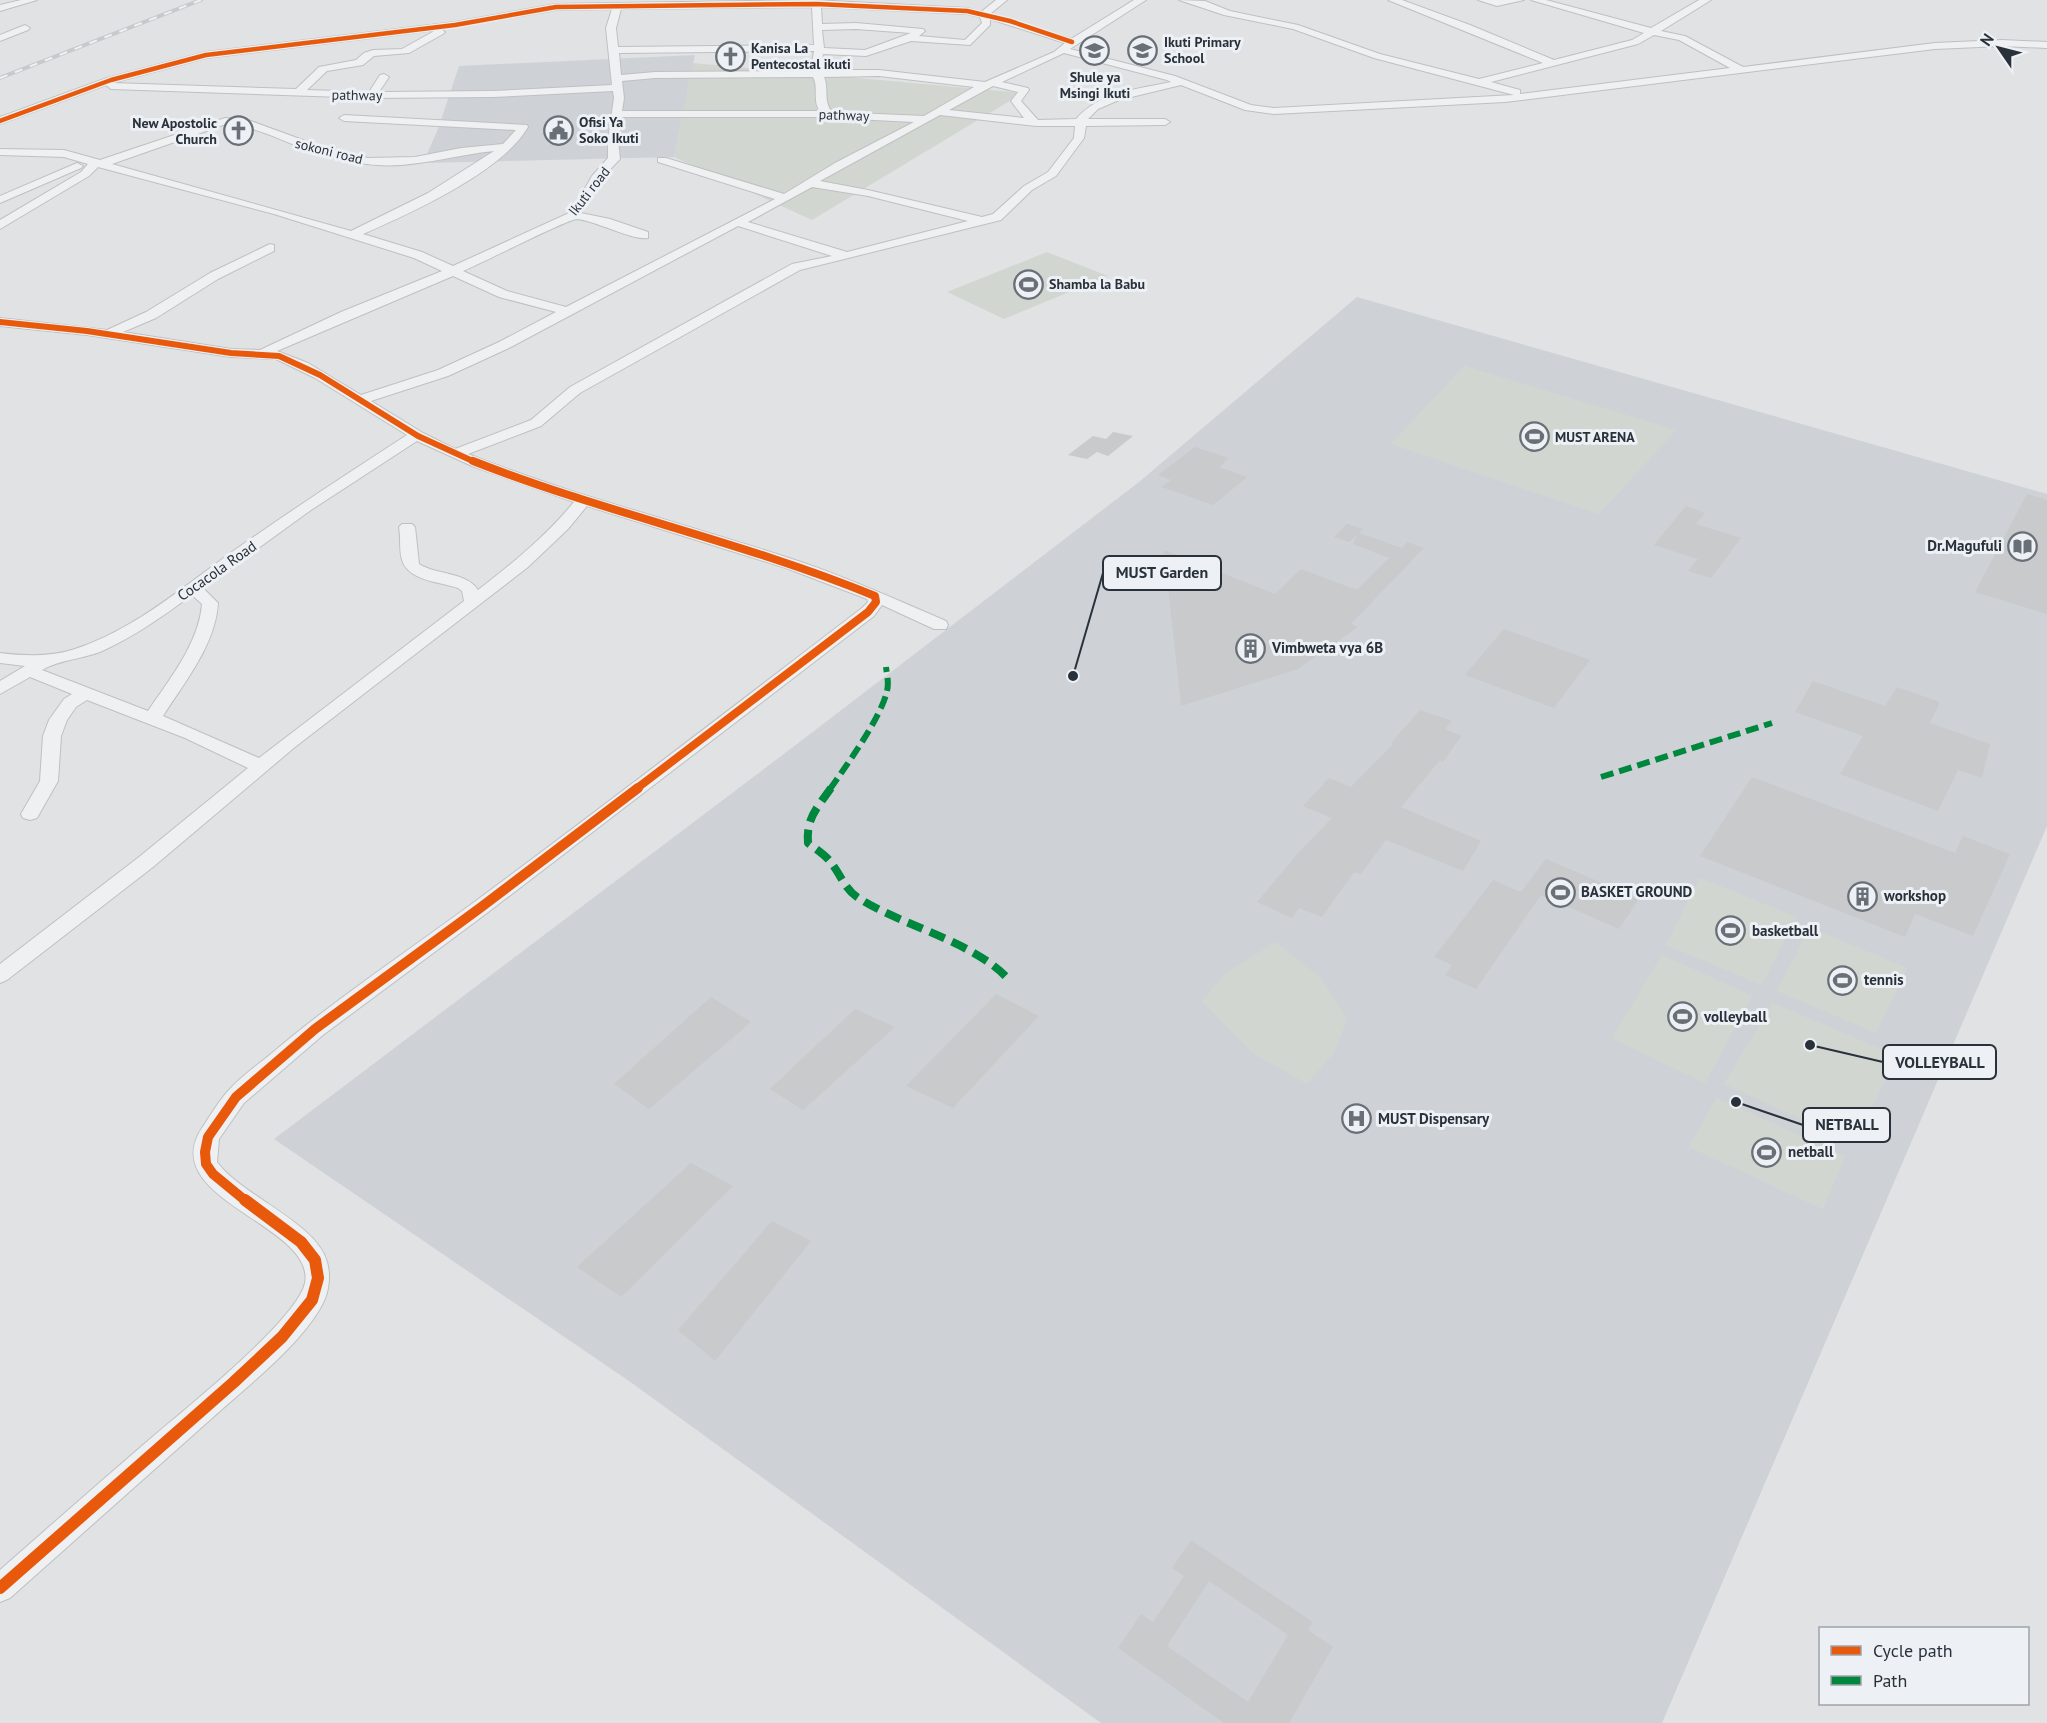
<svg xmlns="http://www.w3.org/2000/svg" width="2047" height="1723" viewBox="0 0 2047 1723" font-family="'PT Sans',sans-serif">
  <rect width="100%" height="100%" fill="#e0e2e4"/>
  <g fill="#ced2d6">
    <polygon points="695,55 674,157 423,163 438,129 459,66"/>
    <polygon points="1357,297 2047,494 2047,826 1662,1723 1101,1723 629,1381 274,1139 797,744 1139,482"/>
  </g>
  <g fill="#d1d7d0">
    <polygon points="693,63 1023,93 812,220 674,157"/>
    <polygon points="1047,252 1108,276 1004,319 947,292"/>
    <polygon points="1464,366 1676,430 1599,514 1391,444"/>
    <polygon points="1700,878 1796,917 1762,985 1666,945"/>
    <polygon points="1810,928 1907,968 1876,1033 1777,991"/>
    <polygon points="1275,942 1321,978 1347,1019 1335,1051 1307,1084 1252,1052 1202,1001 1224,975"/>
    <polygon points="1662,955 1752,996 1705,1083 1612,1038"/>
    <polygon points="1773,1003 1897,1056 1854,1143 1724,1084"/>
    <polygon points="1717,1098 1845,1156 1823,1209 1689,1147"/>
  </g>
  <g fill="#c8cacc" fill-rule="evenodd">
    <polygon points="1113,432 1133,436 1108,456 1097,452 1087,459 1068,455 1093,436 1106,439"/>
    <polygon points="1195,447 1229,458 1219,467 1247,477 1213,505 1162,487 1171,480 1158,475"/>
    <polygon points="2027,494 2047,500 2047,614 1975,592"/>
    <polygon points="1686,506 1705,513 1696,524 1741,538 1711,578 1688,571 1698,559 1654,545"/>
    <polygon points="1347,524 1363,529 1359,533 1402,548 1407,542 1424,548 1351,624 1358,627 1298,669 1181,706 1164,550 1275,594 1301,569 1357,590 1389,558 1353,544 1357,535 1349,542 1334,537"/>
    <polygon points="1504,629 1590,660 1554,708 1465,675"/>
    <polygon points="1813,681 1885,706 1897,687 1940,702 1930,723 1990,744 1982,778 1958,770 1938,811 1840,774 1863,736 1795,712"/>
    <polygon points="1420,710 1452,721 1445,729 1461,736 1443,762 1440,760 1401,807 1481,841 1463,871 1386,840 1361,874 1354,872 1322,917 1299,908 1292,918 1257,902 1300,851 1332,818 1303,806 1329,778 1351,787 1393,744 1391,743"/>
    <polygon points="1752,777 1955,853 1963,836 2010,854 1973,936 1915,914 1905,937 1700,856"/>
    <polygon points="1546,859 1639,899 1619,929 1541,895 1476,989 1445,975 1452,965 1434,957 1493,880 1521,892"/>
    <polygon points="996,994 1039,1016 953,1108 906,1086"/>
    <polygon points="711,997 751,1022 649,1109 614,1084"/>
    <polygon points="855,1009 895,1027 803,1110 770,1089"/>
    <polygon points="691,1163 733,1186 621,1297 577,1267"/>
    <polygon points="772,1221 811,1241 715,1361 678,1330"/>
    <path d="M1191,1540L1313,1622L1308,1630L1333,1647L1289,1723H1224L1118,1648L1141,1614L1153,1622L1184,1576L1172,1568ZM1209,1581L1288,1635L1248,1702L1167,1646Z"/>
  </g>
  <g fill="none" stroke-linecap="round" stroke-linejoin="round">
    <defs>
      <g id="minor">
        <polygon points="21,0 37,0 0,11 0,5"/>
        <path d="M813,0L967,8L981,12L996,0H1007L990,14L1071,39L1134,0H1146L1070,49L1175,76L1251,105L1274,108L1514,95L1374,58L1293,29L1224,15L1179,0L1205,1L1230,11L1298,25L1380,54L1479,79L1543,63L1388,0H1402L1470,25L1554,60L1632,40L1644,33L1531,0H1546L1651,28L1699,0H1711L1661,31L1685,36L1743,67L1935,43L2002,40L2047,42V48L2002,46L1935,49L1505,102L1274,114L1245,110L1181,85L1119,100L1098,109L1088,119H1165L1170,122L1165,125L1086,126L1084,138L1056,176L1032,190L1001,220L800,270L580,393L541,426L468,454C576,497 688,524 798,561C849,578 897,600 946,621L948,625L946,629H934L882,605L874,616L487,913L323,1035L244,1103L219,1139L217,1162C242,1196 317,1223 327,1262C331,1276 329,1292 322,1305C300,1346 245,1388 211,1419C144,1479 77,1538 10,1598L0,1602V1570C50,1526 100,1482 150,1439C184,1410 297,1320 305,1283C316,1225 155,1199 202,1128C210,1116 218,1102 228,1091C242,1075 262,1062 278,1048C340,996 408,951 473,903C604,806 733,707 862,608L868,602L867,599L786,568L587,506L568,529L528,567L295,747L153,867L7,980L0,983V964L139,857L248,768L185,738L87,700L76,707L67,720L61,736L58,781L37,818L30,820L23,818L21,814L40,781L43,736L49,720L64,699L72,694L30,677L0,694V681L25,666L0,663V653C24,656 49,657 72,650C132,631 182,588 232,552C289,512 348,473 407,435L315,378L276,359L231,357L87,335L0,326V318L107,330L146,312L210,273L270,244L274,245V251L218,279L156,318L123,332L231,349L260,350L341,312L442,271L414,258L274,214L98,167L89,176L0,229V220L81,172L88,164L64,157L0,155V149L64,150L100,160L225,118L248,120L322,147L368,158L415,157L461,148L503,144L516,130L344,121L339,118L344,115L527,125L528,127C502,172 411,213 363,234L422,252L453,266L569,213L575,206L592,176L608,158V140L614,98L613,91L493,97L372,98L111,89L106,85L0,124V117L107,78L206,52L455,22L556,4ZM812,7L814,45L618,47L616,28L621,9ZM821,7L967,14L980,17L982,23L965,40L919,36L925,31L923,29L856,23L822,24ZM612,9L606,28L612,85L493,91L379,92L389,77L384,74L380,75L369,92L307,90L327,71L363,65L374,56L409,53L443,34L445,32L441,29L556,10ZM990,19L1065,43L1054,52L985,82L879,70H821L823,54L866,56L911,41L970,45L990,25ZM856,29L911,33L865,50L824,48L822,30ZM436,30L402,49L373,50L364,53L356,60L319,67L296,89L112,83L206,58ZM1654,35L1679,40L1730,68L1520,94V90L1491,82L1638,44ZM814,51L811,71L655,72L621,75L619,53ZM1064,53L1167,80L1171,82C1138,89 1099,92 1076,119L1038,120L1021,101L1029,90L1028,88L1002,82ZM879,76L974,87L924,116L832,112C823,101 829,89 824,77ZM813,77C819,88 812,101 820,111H622L624,98L622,81L655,78ZM993,86L1018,92L1011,101L1024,118L949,110ZM940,115L1036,126H1075L1074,138L1048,172L1024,186L993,214L982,217L868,190L820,181ZM622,117H814L914,122L835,163L784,194L666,158H658V162L775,199L566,307L507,291L463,271C480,264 568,219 577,219C596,221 634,241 648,238V232L610,219L581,213L601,179L620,159L618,140ZM226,124C256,126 284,142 313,152C330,157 349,162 367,164C409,170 453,155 494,151L428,193L351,231L112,164ZM812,187L868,196L968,221L847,252L748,222ZM738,226L832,256L792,264L570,387L531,420L455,449L423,433L371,401L448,376L509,348ZM453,276L499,297L556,312L499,342L438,370L361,395L308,363L277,351ZM417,441L472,466L574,502C546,536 513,563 478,590C467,572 436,575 419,564L415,527L412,524H402L399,527C401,538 399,550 402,560C408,581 441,582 458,588L462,591L464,601L259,758L163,716C184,683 216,644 218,603L203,588L311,510ZM192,595L202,604C199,643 169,680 148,711L42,670C58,660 82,659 100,652C134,637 163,616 192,595Z"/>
        <polygon points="1478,0 1524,0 1497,6"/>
        <polygon points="25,25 30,28 28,30 0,41 0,35"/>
        <polygon points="77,163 83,166 81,168 0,203 0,196"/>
      </g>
    </defs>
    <use href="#minor" stroke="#bec0c2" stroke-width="2"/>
    <use href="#minor" fill="#eef0f1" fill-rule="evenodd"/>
    <defs>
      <polyline id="rail" points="0,78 201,0"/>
    </defs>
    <use href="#rail" stroke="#c8c9cb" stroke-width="4"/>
    <use href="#rail" stroke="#edf0f4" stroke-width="2" stroke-dasharray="8" stroke-linecap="butt"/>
    <g stroke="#00873e" stroke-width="6" stroke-dasharray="13 6" stroke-linecap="butt">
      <polyline points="1601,777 1772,723"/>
      <path d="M830,789C846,766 881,718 887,691C889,683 887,675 886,667"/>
    </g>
    <path stroke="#00873e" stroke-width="8" stroke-dasharray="16 8" stroke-linecap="butt" d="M831,788C817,808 806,818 808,843C816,849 827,856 832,864C840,874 845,889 857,897C899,925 976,942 1009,980"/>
    <defs>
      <polyline id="cycleway-far4" points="0,121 111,80 206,55 455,25 556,7 816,4 967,11 1010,21 1072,42"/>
      <polyline id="cycleway-far3" points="0,322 87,331 231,353 279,356 320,375 418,436 477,463"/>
      <path id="cycleway-far2" d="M473,461C605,513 744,542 875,596L876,602L868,612L636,789"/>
      <polyline id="cycleway-far1" points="247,1202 213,1174 206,1164 205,1152 208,1137 236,1097 315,1029 480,908 638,788"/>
      <polyline id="cycleway" points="0,1588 234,1382 282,1337 312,1300 318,1278 315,1260 301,1242 245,1200"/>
    </defs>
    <use href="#cycleway-far4" stroke="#edf0f4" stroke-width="7"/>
    <use href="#cycleway-far3" stroke="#edf0f4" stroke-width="8"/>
    <use href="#cycleway-far2" stroke="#edf0f4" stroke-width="10"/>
    <use href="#cycleway-far1" stroke="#edf0f4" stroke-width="14"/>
    <use href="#cycleway" stroke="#edf0f4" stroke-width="16"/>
    <use href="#cycleway-far4" stroke="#e8590c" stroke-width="4.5"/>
    <use href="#cycleway-far3" stroke="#e8590c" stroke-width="6"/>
    <use href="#cycleway-far2" stroke="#e8590c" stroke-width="8"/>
    <use href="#cycleway-far1" stroke="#e8590c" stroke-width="10"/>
    <use href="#cycleway" stroke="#e8590c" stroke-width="12"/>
  </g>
  <defs>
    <symbol id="school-ring" viewBox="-11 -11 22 22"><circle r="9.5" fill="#edf0f4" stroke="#696f76" stroke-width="1.5"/><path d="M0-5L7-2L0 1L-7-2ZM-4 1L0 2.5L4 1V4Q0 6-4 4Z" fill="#696f76"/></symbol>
    <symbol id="church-ring" viewBox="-11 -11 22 22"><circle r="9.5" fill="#edf0f4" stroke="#696f76" stroke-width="1.5"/><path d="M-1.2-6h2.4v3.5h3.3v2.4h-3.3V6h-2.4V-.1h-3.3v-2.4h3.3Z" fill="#696f76"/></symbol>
    <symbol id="civic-ring" viewBox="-11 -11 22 22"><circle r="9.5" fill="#edf0f4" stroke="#696f76" stroke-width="1.5"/><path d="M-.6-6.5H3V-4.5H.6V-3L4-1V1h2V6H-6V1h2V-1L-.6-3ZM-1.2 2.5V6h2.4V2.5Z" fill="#696f76"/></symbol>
    <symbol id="stadium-ring" viewBox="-11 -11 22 22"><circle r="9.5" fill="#edf0f4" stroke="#696f76" stroke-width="1.5"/><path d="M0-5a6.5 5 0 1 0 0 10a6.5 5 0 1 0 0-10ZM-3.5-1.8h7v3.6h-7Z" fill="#696f76"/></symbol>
    <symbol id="library-ring" viewBox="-11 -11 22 22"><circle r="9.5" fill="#edf0f4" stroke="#696f76" stroke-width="1.5"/><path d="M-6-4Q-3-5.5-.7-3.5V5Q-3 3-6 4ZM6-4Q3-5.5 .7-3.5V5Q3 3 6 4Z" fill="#696f76"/></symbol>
    <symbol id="building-ring" viewBox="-11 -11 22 22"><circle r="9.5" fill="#edf0f4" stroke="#696f76" stroke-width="1.5"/><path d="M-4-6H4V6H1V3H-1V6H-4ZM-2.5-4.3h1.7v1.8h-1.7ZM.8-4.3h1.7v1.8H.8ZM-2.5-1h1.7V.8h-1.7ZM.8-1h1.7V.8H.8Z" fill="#696f76"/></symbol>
    <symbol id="hospital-ring" viewBox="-11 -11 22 22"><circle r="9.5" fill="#edf0f4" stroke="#696f76" stroke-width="1.5"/><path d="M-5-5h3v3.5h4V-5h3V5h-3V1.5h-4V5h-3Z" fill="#696f76"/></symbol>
  </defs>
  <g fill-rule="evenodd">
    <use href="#school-ring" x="1078" y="34" width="33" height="33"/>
    <use href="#school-ring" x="1126" y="34" width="33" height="33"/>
    <use href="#church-ring" x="714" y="40" width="33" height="33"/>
    <use href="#civic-ring" x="542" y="114" width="33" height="33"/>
    <use href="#church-ring" x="222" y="114" width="33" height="33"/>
    <use href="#stadium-ring" x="1012" y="268" width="33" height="33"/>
    <use href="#stadium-ring" x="1518" y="420" width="33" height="33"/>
    <use href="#library-ring" x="2006" y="530" width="33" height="33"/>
    <use href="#building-ring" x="1234" y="632" width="33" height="33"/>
    <use href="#stadium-ring" x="1544" y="876" width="33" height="33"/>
    <use href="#building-ring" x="1846" y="880" width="33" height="33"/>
    <use href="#stadium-ring" x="1714" y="914" width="33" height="33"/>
    <use href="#stadium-ring" x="1826" y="964" width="33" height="33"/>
    <use href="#stadium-ring" x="1666" y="1000" width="33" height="33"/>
    <use href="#hospital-ring" x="1340" y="1102" width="33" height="33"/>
    <use href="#stadium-ring" x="1750" y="1136" width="33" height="33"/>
  </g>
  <g text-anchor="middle" stroke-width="6" stroke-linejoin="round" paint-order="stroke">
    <g font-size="14" font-weight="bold" fill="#29313a" stroke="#edf0f4" text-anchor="start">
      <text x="1164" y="47">Ikuti Primary<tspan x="1164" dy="16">School</tspan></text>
      <text x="751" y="53">Kanisa La<tspan x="751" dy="16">Pentecostal ikuti</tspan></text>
      <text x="1095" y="82" text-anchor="middle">Shule ya<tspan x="1095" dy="16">Msingi Ikuti</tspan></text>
      <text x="579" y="127">Ofisi Ya<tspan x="579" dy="16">Soko Ikuti</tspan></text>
      <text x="217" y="128" text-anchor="end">New Apostolic<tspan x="217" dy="16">Church</tspan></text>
      <text x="1049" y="289">Shamba la Babu</text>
      <text x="1555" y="442">MUST ARENA</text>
    </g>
    <g font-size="14" fill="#29313a" stroke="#edf0f4">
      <text transform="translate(357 95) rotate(1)" y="5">pathway</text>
      <text transform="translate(844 115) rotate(2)" y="5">pathway</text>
      <text transform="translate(329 151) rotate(14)" y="5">sokoni road</text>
      <text transform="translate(589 191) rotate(-52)" y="5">Ikuti road</text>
    </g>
    <g font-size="15" font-weight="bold" fill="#29313a" stroke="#edf0f4" text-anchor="start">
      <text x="2002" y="551" text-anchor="end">Dr.Magufuli</text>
      <text x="1272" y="653">Vimbweta vya 6B</text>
      <text x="1581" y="897">BASKET GROUND</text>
      <text x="1884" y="901">workshop</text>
      <text x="1752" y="936">basketball</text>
      <text x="1864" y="985">tennis</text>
      <text x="1704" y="1022">volleyball</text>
      <text x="1378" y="1124">MUST Dispensary</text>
      <text x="1788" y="1157">netball</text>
    </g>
    <g font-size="15" fill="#29313a" stroke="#edf0f4">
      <text transform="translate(217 571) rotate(-35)" y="5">Cocacola Road</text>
    </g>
  </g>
  <path fill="none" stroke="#29313a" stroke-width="2" d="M1073 676L1103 573M1810 1045L1883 1062M1736 1102L1803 1125"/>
  <g fill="#29313a" stroke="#edf0f4" stroke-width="2">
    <circle cx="1073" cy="676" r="6"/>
    <circle cx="1810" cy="1045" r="6"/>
    <circle cx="1736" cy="1102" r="6"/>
  </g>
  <g fill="#edf0f4" stroke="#29313a" stroke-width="2">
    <rect x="1103" y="556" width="118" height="34" rx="6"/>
    <rect x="1883" y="1045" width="113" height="34" rx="6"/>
    <rect x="1803" y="1108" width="87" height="34" rx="6"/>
  </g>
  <g font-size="16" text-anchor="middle" font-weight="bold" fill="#29313a">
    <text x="1162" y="578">MUST Garden</text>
    <text x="1940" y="1068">VOLLEYBALL</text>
    <text x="1847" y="1130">NETBALL</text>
  </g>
  <rect x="1819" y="1627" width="210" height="78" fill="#edf0f4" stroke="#9fa4aa" stroke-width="1.5"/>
  <rect x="1831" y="1646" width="30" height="9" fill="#e8590c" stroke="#9fa4aa" stroke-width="1.5"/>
  <text x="1873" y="1657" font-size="18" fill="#29313a">Cycle path</text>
  <rect x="1831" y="1676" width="30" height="9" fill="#00873e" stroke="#9fa4aa" stroke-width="1.5"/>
  <text x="1873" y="1687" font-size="18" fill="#29313a">Path</text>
  <g transform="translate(1999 48) rotate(305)" stroke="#edf0f4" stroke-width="4.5" paint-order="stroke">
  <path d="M0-4.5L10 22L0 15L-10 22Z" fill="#29313a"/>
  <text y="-9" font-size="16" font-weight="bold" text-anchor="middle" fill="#29313a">N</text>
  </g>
</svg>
